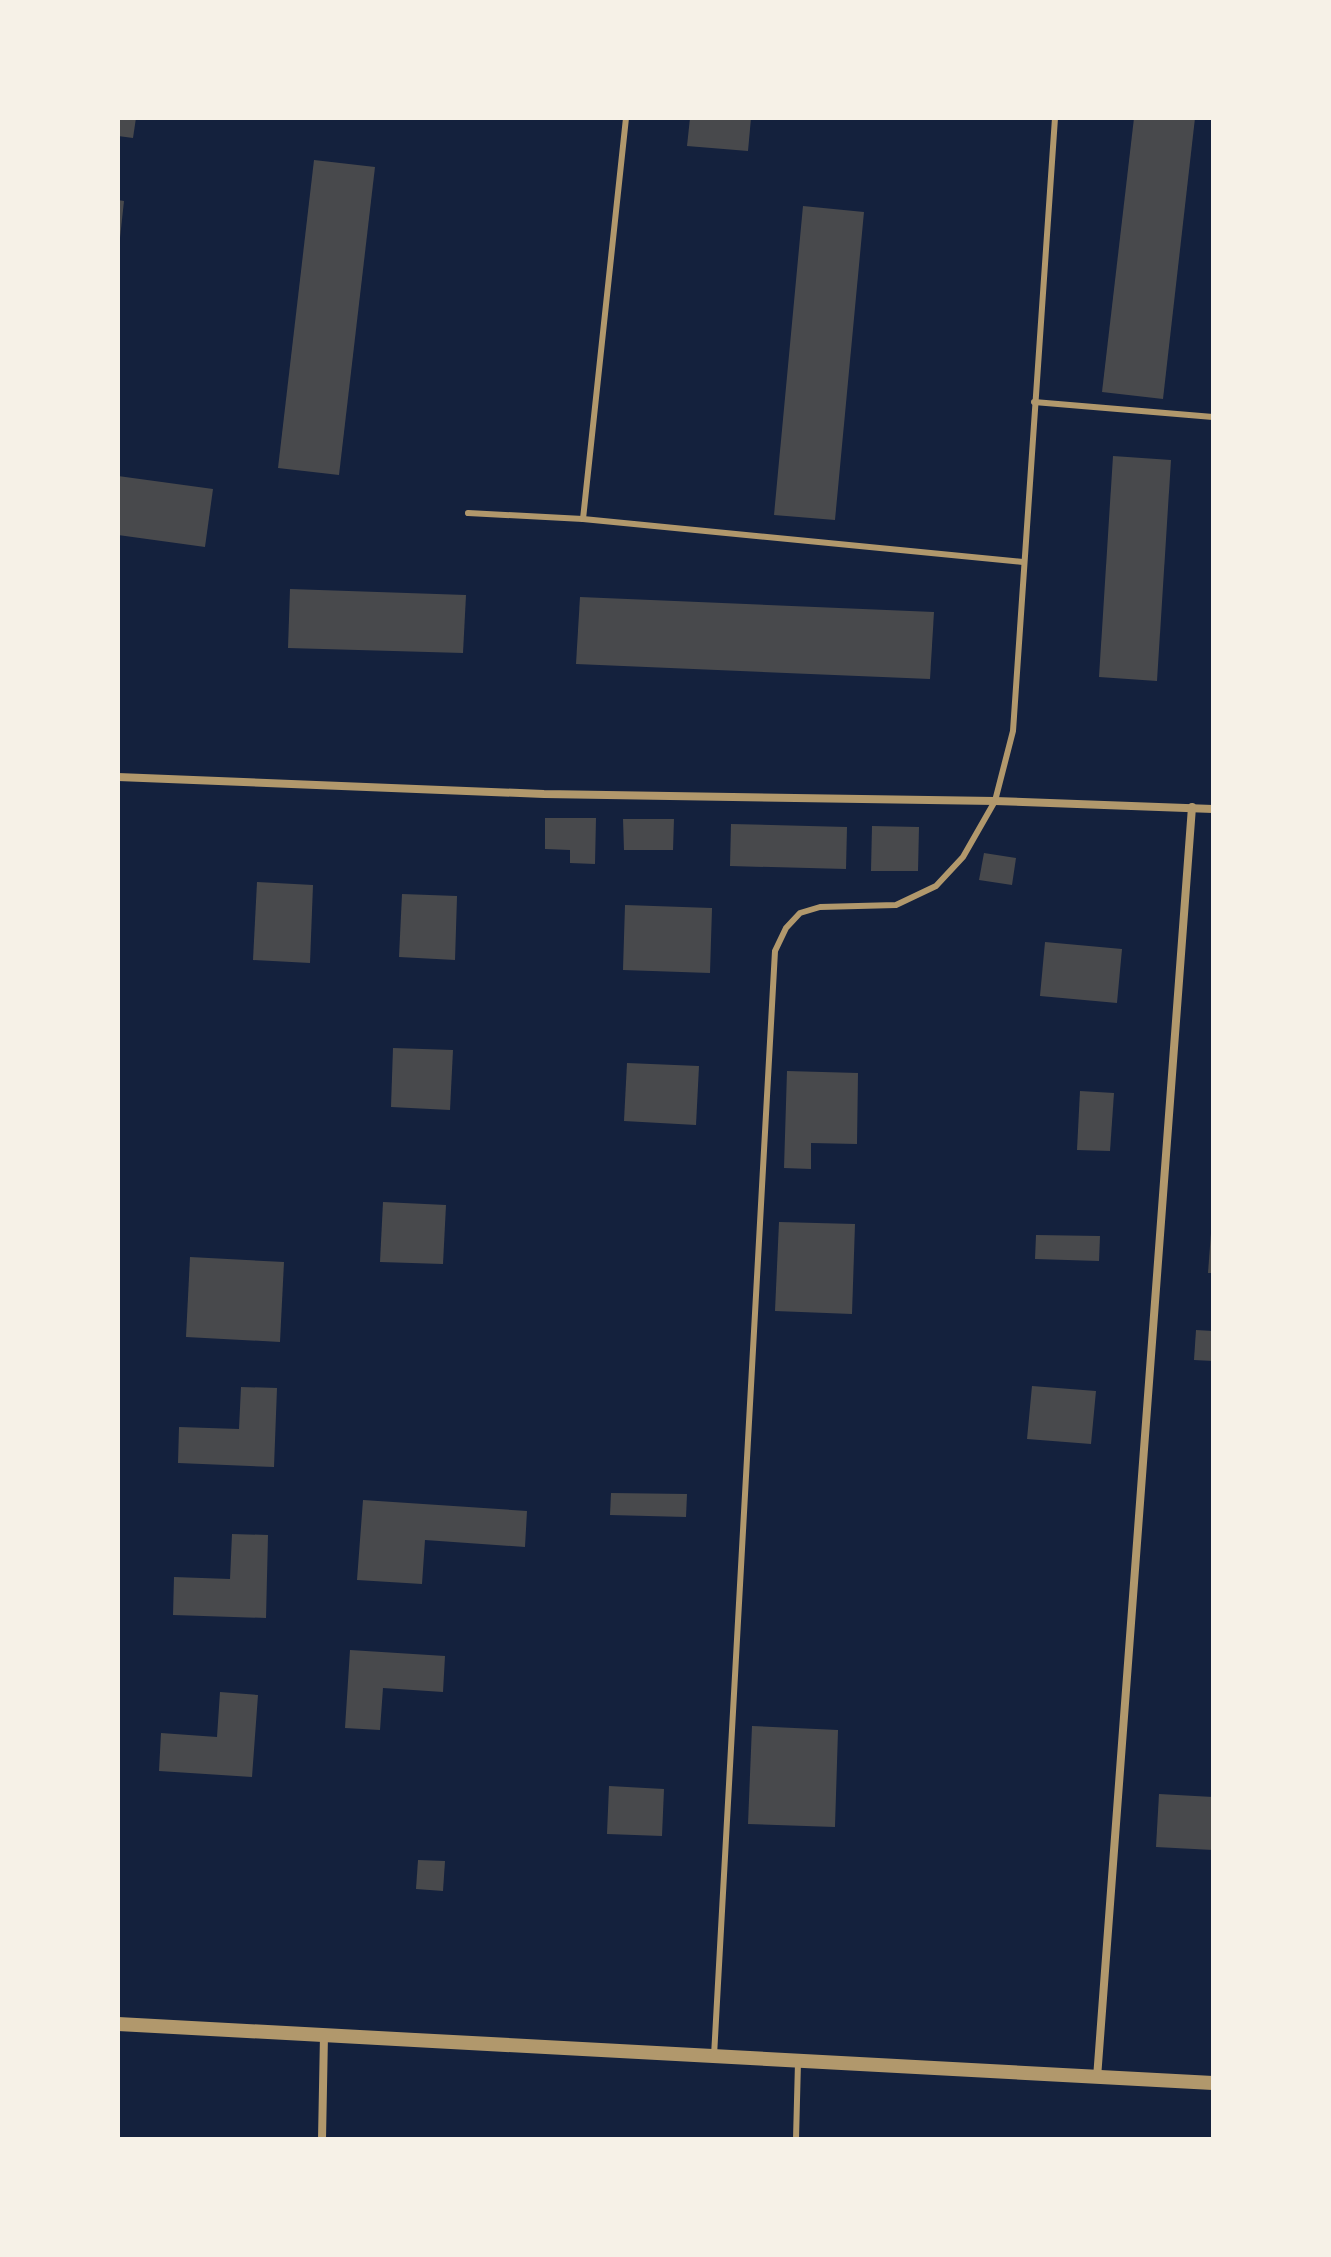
<svg xmlns="http://www.w3.org/2000/svg" width="1331" height="2257" viewBox="0 0 1331 2257" font-family="'Sofia Sans Condensed',sans-serif">
  <rect width="100%" height="100%" fill="#14213d"/>
  <g fill="#48494c">
    <polygon points="118,118 136,118 133,138 118,136"/>
    <polygon points="690,118 751,118 748,151 687,146"/>
    <polygon points="1134,118 1195,118 1163,399 1102,392"/>
    <polygon points="314,160 375,167 339,475 278,468"/>
    <polygon points="118,200 124,201 120,238 118,237"/>
    <polygon points="803,206 864,212 835,520 774,515"/>
    <polygon points="1113,456 1171,460 1157,681 1099,677"/>
    <polygon points="118,476 213,489 205,547 118,535"/>
    <polygon points="290,589 466,595 463,653 288,648"/>
    <polygon points="580,597 934,612 930,679 576,664"/>
    <polygon points="545,818 596,818 595,864 570,863 570,850 545,849"/>
    <polygon points="623,819 674,819 673,850 624,850"/>
    <polygon points="731,824 847,827 846,869 730,866"/>
    <polygon points="872,826 919,827 918,871 871,871"/>
    <polygon points="984,853 1016,858 1012,885 979,880"/>
    <polygon points="257,882 313,885 310,963 253,960"/>
    <polygon points="402,894 457,896 455,960 399,957"/>
    <polygon points="625,905 712,908 710,973 623,970"/>
    <polygon points="1045,942 1122,949 1117,1003 1040,996"/>
    <polygon points="393,1048 453,1050 450,1110 391,1107"/>
    <polygon points="627,1063 699,1066 696,1125 624,1121"/>
    <polygon points="787,1071 858,1073 857,1144 811,1143 811,1169 784,1168"/>
    <polygon points="1080,1091 1114,1093 1110,1151 1077,1150"/>
    <polygon points="383,1202 446,1205 443,1264 380,1262"/>
    <polygon points="779,1222 855,1224 852,1314 775,1311"/>
    <polygon points="1211,1233 1213,1233 1213,1273 1208,1273"/>
    <polygon points="1036,1235 1100,1236 1099,1261 1035,1259"/>
    <polygon points="190,1257 284,1262 280,1342 186,1337"/>
    <polygon points="1196,1330 1213,1331 1213,1361 1194,1360"/>
    <polygon points="1032,1386 1096,1391 1091,1444 1027,1439"/>
    <polygon points="241,1387 277,1388 274,1467 178,1463 179,1427 239,1429"/>
    <polygon points="611,1493 687,1494 686,1517 610,1515"/>
    <polygon points="363,1500 527,1511 525,1547 425,1540 422,1584 357,1580"/>
    <polygon points="232,1534 268,1535 266,1618 173,1615 174,1577 230,1579"/>
    <polygon points="350,1650 445,1656 443,1692 383,1688 380,1730 345,1728"/>
    <polygon points="220,1692 258,1695 252,1777 159,1771 161,1733 217,1737"/>
    <polygon points="752,1726 838,1730 835,1827 748,1824"/>
    <polygon points="609,1786 664,1789 662,1836 607,1834"/>
    <polygon points="1159,1794 1213,1797 1213,1850 1156,1847"/>
    <polygon points="418,1860 445,1861 443,1891 416,1889"/>
  </g>
  <g fill="none" stroke-linecap="round" stroke-linejoin="round">
    <g stroke="#b1986c" stroke-width="6">
      <polyline points="1034,402 1213,417"/>
      <polyline points="468,513 583,519 1023,562"/>
      <polyline points="583,519 626,118"/>
      <polyline points="714,2056 775,951 786,928 800,913 820,907 896,905 936,886 963,857 995,801 1013,731 1055,118"/>
      <polyline points="796,2139 798,2062"/>
    </g>
    <g stroke="#b1986c" stroke-width="8">
      <polyline points="118,777 544,794 995,801 1213,809"/>
      <polyline points="1097,2078 1192,807"/>
      <polyline points="322,2139 324,2035"/>
    </g>
    <polyline stroke="#b1986c" stroke-width="14" points="118,2024 1213,2083"/>
  </g>
  <rect width="1331" height="2257" fill="none" stroke="#f6f1e7" stroke-width="240"/>
</svg>
